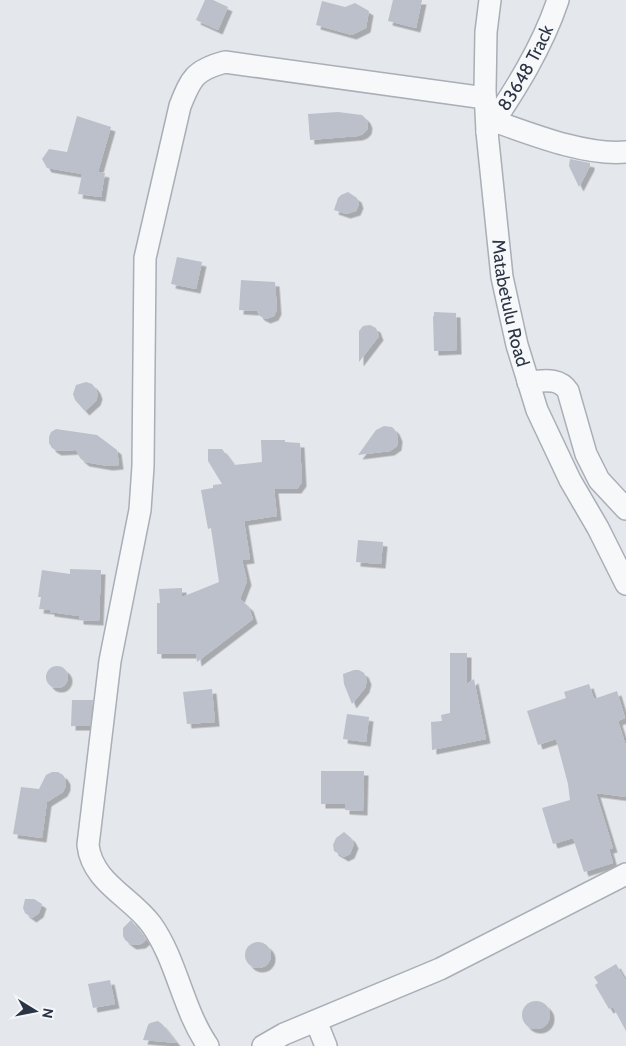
<svg xmlns="http://www.w3.org/2000/svg" width="626" height="1046" viewBox="0 0 626 1046" font-family="Cabin,sans-serif">
  <defs>
    <filter id="shadow"><feDropShadow dx="4.5" dy="4.5" stdDeviation="0" flood-color="#0004"/></filter>
  </defs>
  <rect width="100%" height="100%" fill="#e4e7ec"/>
  <g fill="#bbc0ca" filter="url(#shadow)">
    <polygon points="205,0 213,0 228,7 218,30 196,20"/>
    <polygon points="393,0 422,0 416,28 388,21"/>
    <polygon points="322,1 345,7 355,3 369,11 366,28 352,35 316,25"/>
    <polygon points="338,112 362,115 366,119 368,124 367,130 363,134 358,136 310,140 308,114"/>
    <polygon points="77,116 111,127 98,172 105,173 101,197 78,194 82,174 47,168 42,159 49,149 67,152"/>
    <polygon points="570,159 590,163 590,166 579,187 569,166"/>
    <polygon points="348,192 357,198 359,204 356,211 346,214 334,210 338,198 341,195"/>
    <polygon points="177,257 202,262 196,289 171,284"/>
    <polygon points="241,280 275,282 277,310 274,316 266,319 260,316 257,311 239,310"/>
    <polygon points="434,312 456,313 457,350 434,351 433,316 434,316"/>
    <polygon points="370,325 376,328 379,336 359,362 359,331 363,326"/>
    <polygon points="86,382 92,384 96,389 98,395 96,401 85,411 75,400 73,394 76,385"/>
    <polygon points="384,426 392,427 395,430 398,437 397,446 390,451 358,455 376,430"/>
    <polygon points="56,429 97,435 117,450 119,465 108,466 85,462 80,458 76,450 57,451 52,448 49,443 49,437 51,432"/>
    <polygon points="261,440 285,440 285,442 300,443 302,482 297,489 274,489 277,516 244,521 250,559 242,560 247,581 240,599 249,607 253,619 197,662 196,654 157,654 157,603 160,603 159,589 182,588 182,597 219,582 211,528 208,529 201,490 213,488 213,485 222,484 208,461 208,449 222,449 234,465 262,462"/>
    <polygon points="358,540 383,542 381,564 356,562"/>
    <polygon points="70,569 101,570 99,621 79,620 79,616 50,612 50,610 39,609 41,597 38,597 42,570 70,574"/>
    <polygon points="450,653 467,653 467,684 474,679 486,739 432,750 431,722 442,721 441,715 450,713"/>
    <circle cx="57" cy="677" r="11"/>
    <polygon points="354,670 359,670 364,673 367,680 365,688 352,704 344,684 343,674"/>
    <polygon points="589,684 594,699 617,691 625,718 618,721 626,746 626,797 596,793 613,848 609,849 613,863 584,872 573,838 553,844 542,808 570,800 568,784 556,739 538,745 527,711 566,698 564,692"/>
    <polygon points="212,689 215,722 187,724 183,692"/>
    <polygon points="72,700 93,700 90,726 71,726"/>
    <polygon points="347,714 369,717 366,742 343,739"/>
    <polygon points="321,771 364,771 363,811 345,810 345,804 321,804"/>
    <polygon points="52,772 58,772 63,775 66,780 66,786 63,792 47,802 42,838 13,834 21,787 39,789 46,775"/>
    <polygon points="344,832 351,838 354,844 350,854 344,857 334,851 333,845 336,838"/>
    <polygon points="25,899 34,899 42,904 39,913 32,918 25,913 23,908"/>
    <polygon points="131,920 146,940 141,944 132,945 125,940 123,936 123,928"/>
    <circle cx="258" cy="955" r="13"/>
    <polygon points="616,964 626,981 626,1031 613,1007 609,1009 595,985 598,983 594,977"/>
    <polygon points="110,980 115,1004 93,1008 88,984"/>
    <circle cx="536" cy="1015" r="14"/>
    <polygon points="158,1021 162,1024 177,1043 143,1040 148,1025 150,1023"/>
  </g>
  <g fill="none" stroke-linecap="round" stroke-linejoin="round">
    <defs>
      <g id="street">
        <path id="s1" d="M490,0L486,32L485,90L487,132L502,277L517,345L537,410L570,480L598,528L626,584"/>
        <path d="M494,121C531,134 586,156 626,152"/>
        <path id="s2" d="M487,132C515,90 542,48 558,0"/>
        <path d="M528,382C543,381 559,377 568,391L586,454L599,480L626,509"/>
        <polyline points="316,1021 326,1046"/>
        <path d="M208,1046C182,1008 177,960 151,924C131,897 92,882 88,845L110,661L140,510L143,466L145,258L180,106C191,78 195,70 225,62L485,98"/>
        <polyline points="263,1046 284,1034 440,969 626,874"/>
      </g>
    </defs>
    <use href="#street" stroke="#a9aeb7" stroke-width="24"/>
    <use href="#street" stroke="#f7f8fa" stroke-width="21"/>
  </g>
  <g text-anchor="middle" stroke-width="4.5" stroke-linejoin="round" paint-order="stroke">
    <g font-size="18" fill="#2b3445" stroke="#f4f6f9">
      <text dy="6" stroke="none"><textPath href="#s2" startOffset="75">83648 Track</textPath></text>
      <text dy="6" stroke="none"><textPath href="#s1" startOffset="305">Matabetulu Road</textPath></text>
    </g>
  </g>
  <g transform="translate(35 1011) rotate(100)" stroke="#f4f6f9" stroke-width="4" paint-order="stroke">
  <path d="M0-4L9 19L0 12L-9 19Z" fill="#2b3445"/>
  <text y="-8" font-size="14" font-weight="bold" text-anchor="middle" fill="#2b3445">N</text>
  </g>
</svg>
